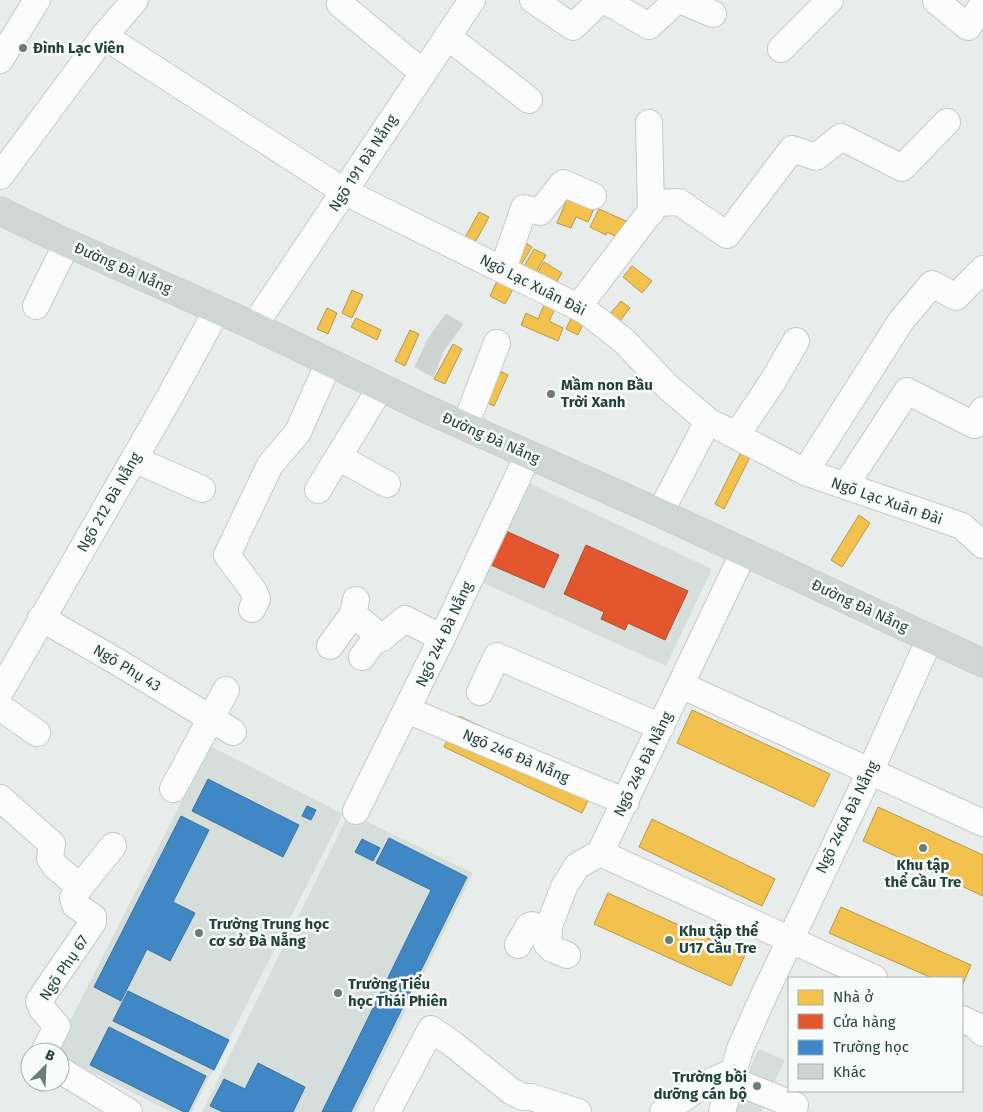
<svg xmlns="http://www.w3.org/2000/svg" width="983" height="1112" viewBox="0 0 983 1112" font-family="'Fira Sans',sans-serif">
  <rect width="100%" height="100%" fill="#e8edeb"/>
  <g fill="#d6dedb">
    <polygon points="525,481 712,569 666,666 477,580"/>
    <polygon points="210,746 343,814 192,1112 171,1112 60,1056 60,1052 54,1052"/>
    <polygon points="349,813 473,873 356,1112 202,1112"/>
    <polygon points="759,1049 785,1060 761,1112 729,1112"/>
  </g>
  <g fill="#f2c14e" stroke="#b49b48">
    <polygon points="570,192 596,204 588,222 576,217 571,228 557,223"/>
    <polygon points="599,209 626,221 619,238 607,232 606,235 590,227"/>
    <polygon points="479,212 489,217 473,246 463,241"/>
    <polygon points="519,239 532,247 521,265 508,257"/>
    <polygon points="534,249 546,255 532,279 520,273"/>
    <polygon points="544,262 562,273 551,291 533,280"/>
    <polygon points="632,266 652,281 642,293 623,277"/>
    <polygon points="497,281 513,289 505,304 490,296"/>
    <polygon points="352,290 363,295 352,318 342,313"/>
    <polygon points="548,296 559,301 549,321 563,328 558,341 521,325 526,313 538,319"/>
    <polygon points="621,301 630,308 619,322 609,315"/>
    <polygon points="577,307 588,313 578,335 566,329"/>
    <polygon points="327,308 337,313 328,334 317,329"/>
    <polygon points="356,318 381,330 377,340 351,327"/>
    <polygon points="410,330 419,334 405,366 395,361"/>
    <polygon points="453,344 462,349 445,384 434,379"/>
    <polygon points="492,367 508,375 494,406 477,398"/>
    <polygon points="741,452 750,457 724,509 715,504"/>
    <polygon points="859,515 870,523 842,567 831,560"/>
    <polygon points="692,710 830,774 814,807 677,743"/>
    <polygon points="459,716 597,782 582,813 444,747"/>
    <polygon points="878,807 983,855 983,896 863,841"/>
    <polygon points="652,819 775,879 762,906 639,847"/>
    <polygon points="608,893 745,955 731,986 594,924"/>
    <polygon points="841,907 971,965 962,986 962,978 932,978 829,933"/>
  </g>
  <g fill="#e4572e" stroke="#aa5132">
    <polygon points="506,531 559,555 544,588 491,565"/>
    <polygon points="586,545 688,591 665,640 628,623 625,630 601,619 604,612 564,594"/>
  </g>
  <g fill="#3f88c5" stroke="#37739b">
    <polygon points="208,779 299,825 283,857 192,811"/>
    <polygon points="307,806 316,810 311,820 302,816"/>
    <polygon points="181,816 209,830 173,902 195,913 170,961 147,949 121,1001 94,987"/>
    <polygon points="389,838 467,877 351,1112 322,1112 431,890 376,863"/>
    <polygon points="362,839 380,848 373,861 355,852"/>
    <polygon points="128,991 229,1040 214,1070 113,1021"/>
    <polygon points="109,1027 206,1076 188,1112 184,1112 90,1065"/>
    <polygon points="258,1063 305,1087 293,1112 223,1112 210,1106 224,1079 245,1089"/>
  </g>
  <polygon fill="#cfd4d2" stroke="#d1d6d4" points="446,314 463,324 444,350 433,377 415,367 428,339"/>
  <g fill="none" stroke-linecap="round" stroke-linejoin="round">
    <defs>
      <g id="minor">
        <polyline points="533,0 573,27 601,0"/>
        <polyline points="604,0 649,26 677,0"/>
        <polyline points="680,0 713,14"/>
        <polyline points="936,1 968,27 983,4"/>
        <polyline points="340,4 422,72"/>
        <polyline points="104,36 345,192 586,311 624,341 668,387 708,421 805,472 962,526 983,545"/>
        <polyline points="447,36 529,100"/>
        <polyline points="781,49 830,0"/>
        <polyline points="0,60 37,0"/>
        <polyline points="649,123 651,212"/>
        <polyline points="0,176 104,36 135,0"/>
        <polyline points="503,269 524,208 540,212 563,183 593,196"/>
        <polyline points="36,306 67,243"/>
        <polyline points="579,306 657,203 679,202 727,235 792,149 816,157 841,137 902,168 947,122"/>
        <polyline points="254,326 472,0"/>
        <polyline points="465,426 497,343"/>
        <polyline points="720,427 736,436 773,381 796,341"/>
        <polyline points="340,458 387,484"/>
        <polyline points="134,459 202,489"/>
        <polyline points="805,472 901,321 932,284 956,297 983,269"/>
        <polyline points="845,486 907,391 974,425 983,410"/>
        <polyline points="318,490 381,387"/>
        <polyline points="660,513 708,421"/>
        <polyline points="356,600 353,614 382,638 405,619 442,638"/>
        <polyline points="252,609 257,599 253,590 227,555 270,465 298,432 329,362"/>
        <polyline points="41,618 116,661 233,732"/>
        <polyline points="330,646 353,614"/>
        <polyline points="362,657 374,641 382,638"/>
        <polyline points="681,685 983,823"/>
        <polyline points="0,692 169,398 217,310"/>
        <polyline points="480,692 497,656 661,727"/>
        <polyline points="0,707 37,733"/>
        <polyline points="407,710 626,802"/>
        <polyline points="173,789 226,690"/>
        <polyline points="0,798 52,844 50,858 55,866 80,887 113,846"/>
        <polyline points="356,811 442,638 528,455"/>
        <polyline points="600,853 874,978"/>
        <polyline points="518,945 529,926 532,925 547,931"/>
        <polyline points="567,955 552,949 547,944 549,934 547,931 564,887 577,866 600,853 744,552"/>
        <polyline points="962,1019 975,1025 983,1033"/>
        <polyline points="44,1052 57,1026 42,1009 39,1001 93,922 93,917 75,905 73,898 80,887"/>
        <polyline points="60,1070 129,1112"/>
        <polyline points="731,1080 795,1105"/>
        <polyline points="387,1112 431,1029 454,1045 511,1091 523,1097 531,1097 578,1112"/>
        <polyline points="663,1112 703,1085 734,1071"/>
        <polyline points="722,1112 740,1049 764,995 870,772 930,638"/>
      </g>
      <polyline id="major" points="0,211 67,243 254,326 424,408 660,513 983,663"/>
    </defs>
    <use href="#minor" stroke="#c5cac8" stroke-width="28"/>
    <use href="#major" stroke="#c3ccc9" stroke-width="29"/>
    <use href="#minor" stroke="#fcfcfc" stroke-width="26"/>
    <use href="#major" stroke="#cfd7d5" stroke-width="28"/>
  </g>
  <g fill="#697e78" stroke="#f7fbf9" stroke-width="2">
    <circle cx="23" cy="48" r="5"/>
    <circle cx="551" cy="394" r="5"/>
    <circle cx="923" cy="848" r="5"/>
    <circle cx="199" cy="933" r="5"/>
    <circle cx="669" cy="940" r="5"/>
    <circle cx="338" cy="993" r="5"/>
    <circle cx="757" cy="1086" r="5"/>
  </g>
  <g text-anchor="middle" stroke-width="5" stroke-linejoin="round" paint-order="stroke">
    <g font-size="15" font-weight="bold" fill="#24423a" stroke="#f7fbf9" text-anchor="start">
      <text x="33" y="53">Đình Lạc Viên</text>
      <text x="561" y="390">Mầm non Bầu<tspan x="561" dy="17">Trời Xanh</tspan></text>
      <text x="923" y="870" text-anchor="middle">Khu tập<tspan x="923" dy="17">thể Cầu Tre</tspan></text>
      <text x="209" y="929">Trường Trung học<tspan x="209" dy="17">cơ sở Đà Nẵng</tspan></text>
      <text x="679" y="936">Khu tập thể<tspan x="679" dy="17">U17 Cầu Tre</tspan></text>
      <text x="348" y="989">Trường Tiểu<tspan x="348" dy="17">học Thái Phiên</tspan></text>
      <text x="747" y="1082" text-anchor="end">Trường bồi<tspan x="747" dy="17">dưỡng cán bộ</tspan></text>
    </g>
    <g font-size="15" fill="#24423a" stroke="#f7fbf9">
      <text transform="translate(363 163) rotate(-57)" y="5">Ngõ 191 Đà Nẵng</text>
      <text transform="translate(123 268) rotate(24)" y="5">Đường Đà Nẵng</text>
      <text transform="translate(533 285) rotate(27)" y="5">Ngõ Lạc Xuân Đài</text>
      <text transform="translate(491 438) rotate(24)" y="5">Đường Đà Nẵng</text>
      <text transform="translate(887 501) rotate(19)" y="5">Ngõ Lạc Xuân Đài</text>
      <text transform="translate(109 502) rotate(-60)" y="5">Ngõ 212 Đà Nẵng</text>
      <text transform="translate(860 606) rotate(25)" y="5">Đường Đà Nẵng</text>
      <text transform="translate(444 634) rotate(-65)" y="5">Ngõ 244 Đà Nẵng</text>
      <text transform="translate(127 668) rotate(31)" y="5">Ngõ Phụ 43</text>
      <text transform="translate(516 756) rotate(23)" y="5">Ngõ 246 Đà Nẵng</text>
      <text transform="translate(643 764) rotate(-64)" y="5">Ngõ 248 Đà Nẵng</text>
      <text transform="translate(847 817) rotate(-64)" y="5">Ngõ 246A Đà Nẵng</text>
      <text transform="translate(64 968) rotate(-56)" y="5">Ngõ Phụ 67</text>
    </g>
  </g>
  <rect x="788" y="977" width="175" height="115" fill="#f7fbf9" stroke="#a3b1ad"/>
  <rect x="798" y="990" width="25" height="15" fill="#f2c14e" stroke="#a3b1ad"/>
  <text x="833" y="1002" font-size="15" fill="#24423a">Nhà ở</text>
  <rect x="798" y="1014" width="25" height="15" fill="#e4572e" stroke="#a3b1ad"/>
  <text x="833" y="1027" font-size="15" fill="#24423a">Cửa hàng</text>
  <rect x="798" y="1040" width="25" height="15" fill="#3f88c5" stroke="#a3b1ad"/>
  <text x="833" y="1052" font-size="15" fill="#24423a">Trường học</text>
  <rect x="798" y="1064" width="25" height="15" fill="#cfd4d2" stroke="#a3b1ad"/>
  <text x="833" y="1077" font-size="15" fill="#24423a">Khác</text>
  <g transform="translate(45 1067) rotate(24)"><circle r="24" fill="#f7fbf9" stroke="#a3b1ad"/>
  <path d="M0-4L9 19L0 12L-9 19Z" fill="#697e78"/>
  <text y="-8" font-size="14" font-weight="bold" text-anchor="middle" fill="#24423a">B</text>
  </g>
</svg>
